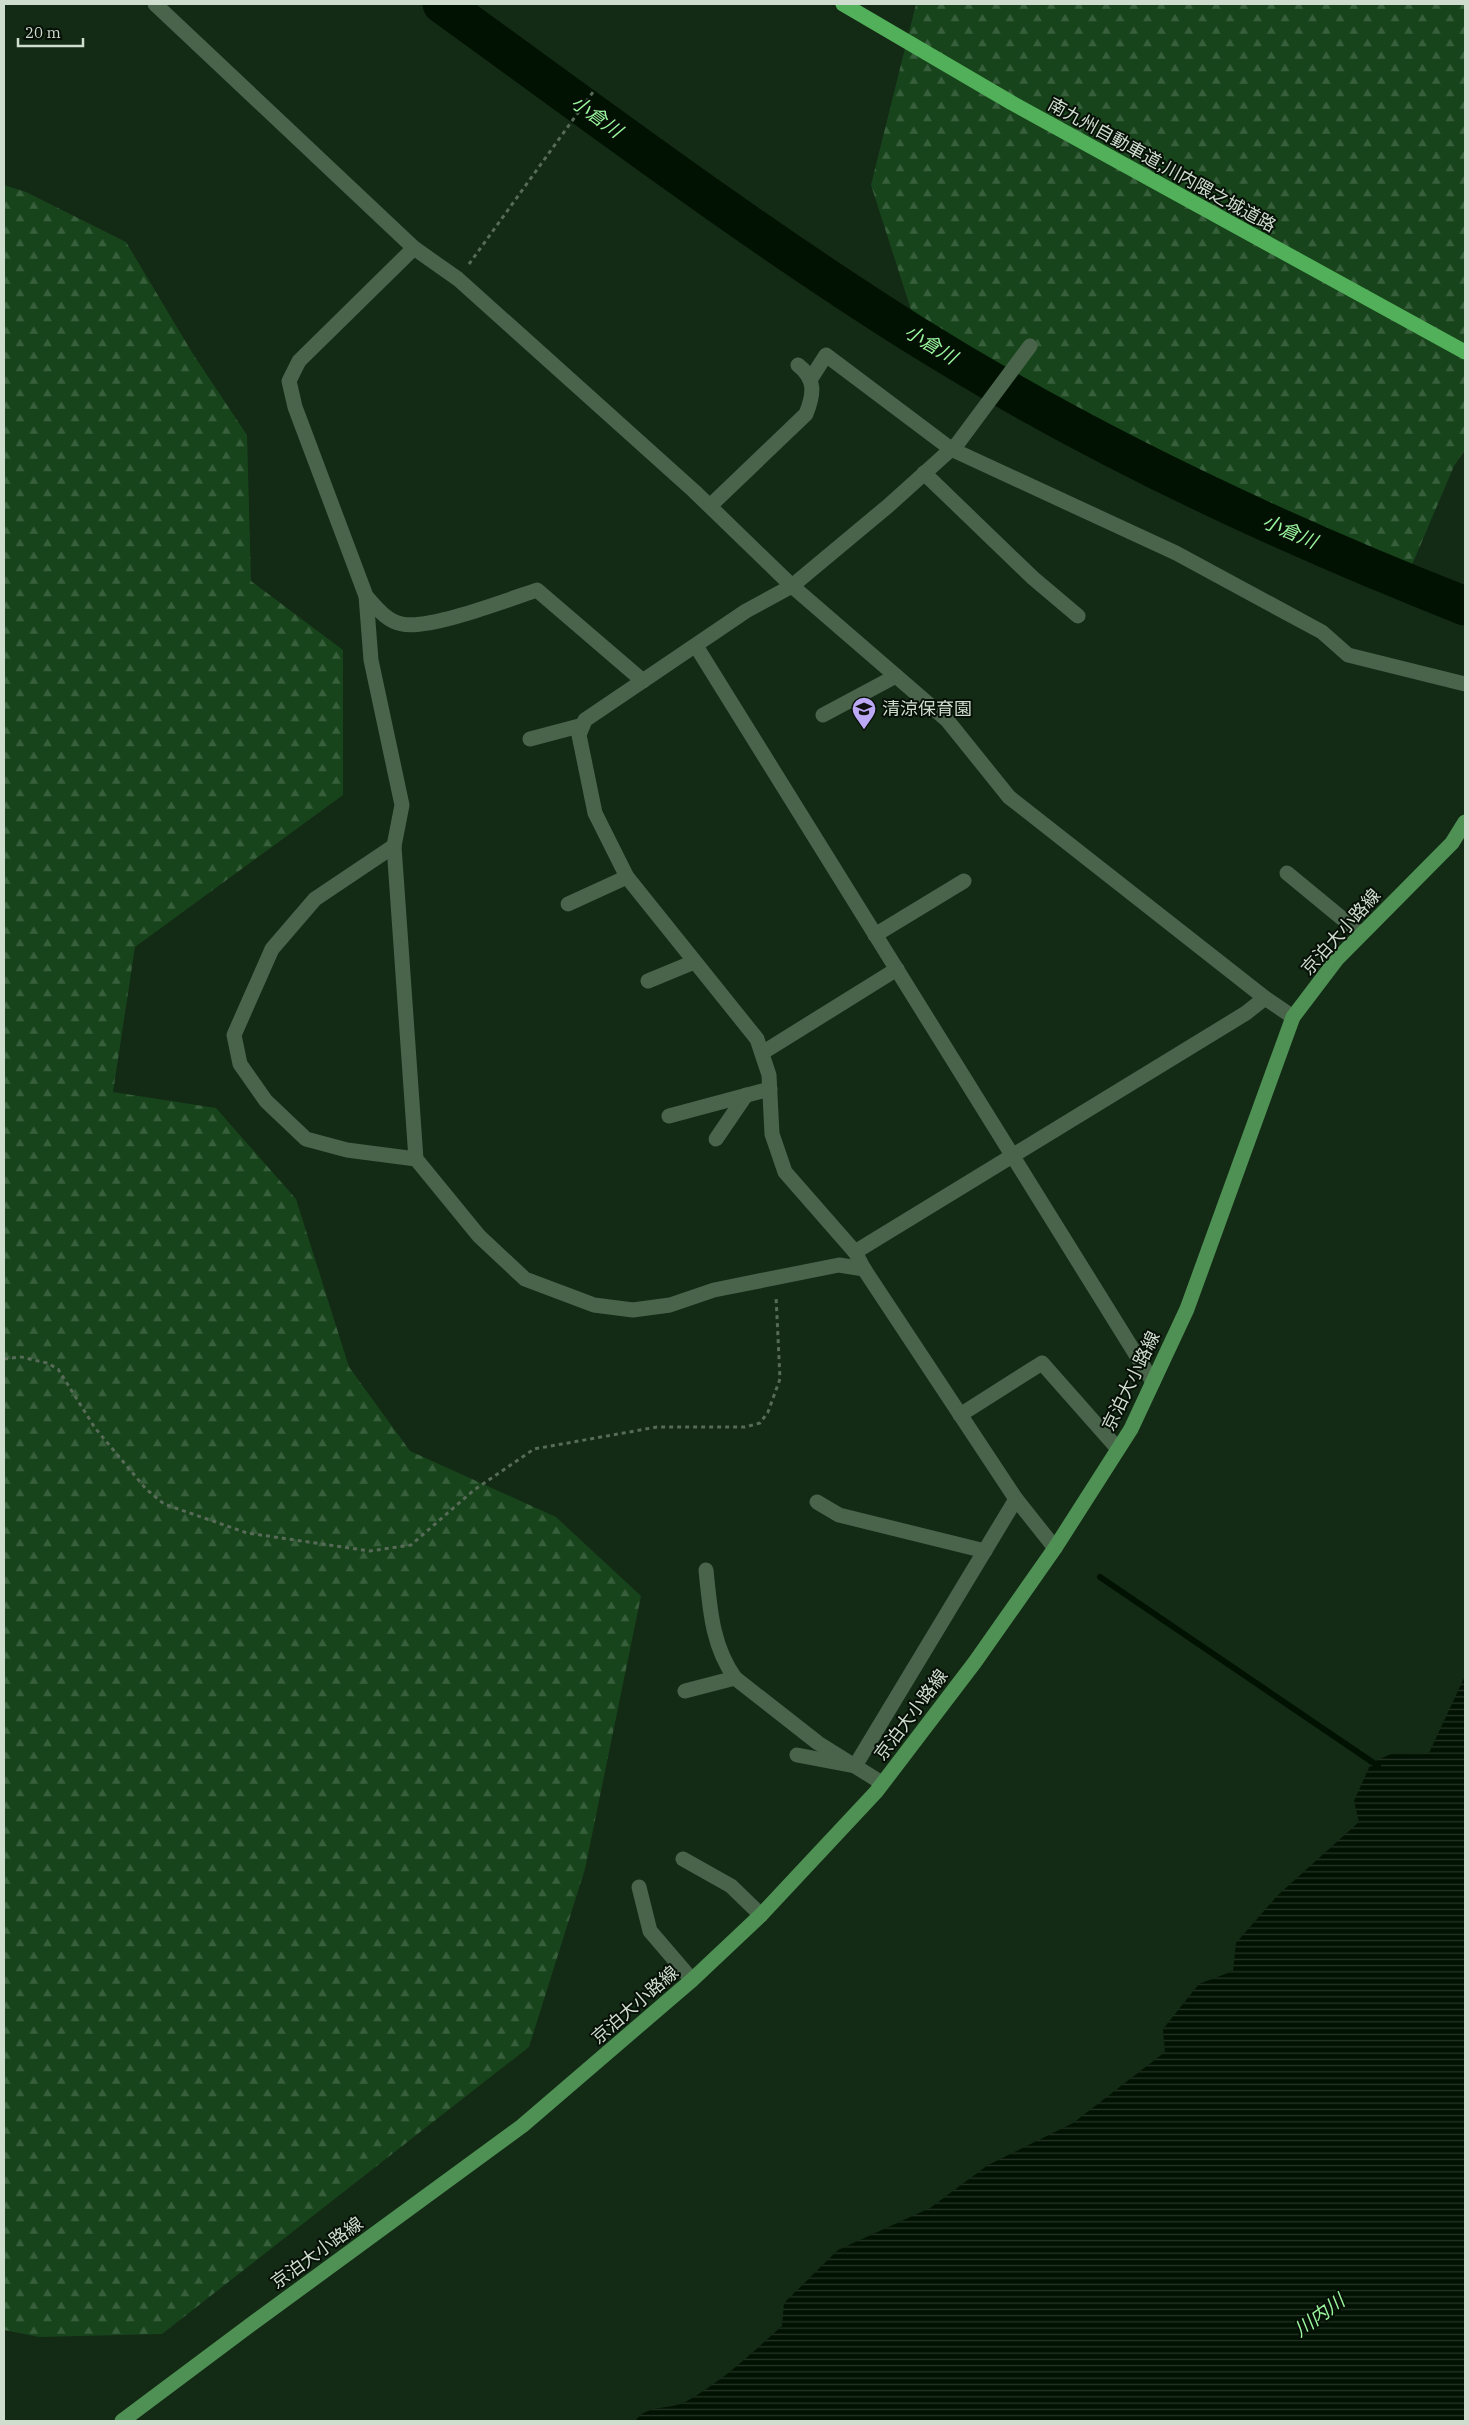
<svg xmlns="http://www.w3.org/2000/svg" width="1469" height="2425" viewBox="0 0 1469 2425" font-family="'IBM Plex Serif','Noto Sans JP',serif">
  <defs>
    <pattern id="forest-firs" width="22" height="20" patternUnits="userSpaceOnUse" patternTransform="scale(1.25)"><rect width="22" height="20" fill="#17441b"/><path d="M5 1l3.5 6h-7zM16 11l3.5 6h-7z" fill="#385f3b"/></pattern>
    <pattern id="water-rules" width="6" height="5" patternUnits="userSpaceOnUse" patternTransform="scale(1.25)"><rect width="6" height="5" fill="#011202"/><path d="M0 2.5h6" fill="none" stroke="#253426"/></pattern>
  </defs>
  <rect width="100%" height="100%" fill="#132a15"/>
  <g fill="url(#forest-firs)">
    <polygon points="916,4 1465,4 1465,450 1454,466 1406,579 923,347 871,185"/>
    <polygon points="4,185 26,192 126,242 193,354 247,435 251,581 343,650 343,795 135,947 113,1092 216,1108 296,1199 349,1367 410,1451 556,1517 641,1596 585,1869 529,2047 162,2334 39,2337 4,2330"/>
  </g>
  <path fill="url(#water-rules)" d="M1465,1676V2421H635C648,2403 670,2411 687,2401C723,2381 752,2353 782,2326L784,2303L838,2250L930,2208L988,2165L1073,2123L1165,2052L1163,2029L1199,1984L1233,1971L1236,1943L1278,1895L1359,1822L1354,1801L1371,1763L1391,1754L1429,1753Z"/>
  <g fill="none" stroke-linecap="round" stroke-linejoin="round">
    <polyline stroke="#011202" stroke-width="6" points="1100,1577 1378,1766"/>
    <path stroke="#011202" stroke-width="39" d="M442,4C597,116 751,232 913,334C1087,443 1274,531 1465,606"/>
    <g stroke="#576b58" stroke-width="3" stroke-dasharray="4 4" stroke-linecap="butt">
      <polyline points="469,264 593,92"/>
      <polyline points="4,1359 21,1357 47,1363 58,1369 95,1428 146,1489 164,1504 247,1533 370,1551 411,1545 474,1490 534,1449 657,1427 745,1427 760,1423 768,1412 780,1379 776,1296"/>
    </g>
    <g stroke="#4a634b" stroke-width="15">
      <polyline points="155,4 414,248 458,279 694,491 792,586 947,720 1009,797 1265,998 1293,1017"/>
      <polyline points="414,248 299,361 289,381 295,407 366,596 371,660 402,805 394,846 416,1159 479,1236 525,1279 594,1305 633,1310 670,1305 714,1290 839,1265 864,1269"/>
      <polyline points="1030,346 958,443 888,506 792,586 746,611 585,720 579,735 595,813 627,877 757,1039 769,1075 772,1134 785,1172 855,1252 864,1269 1016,1499 1055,1548"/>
      <polyline points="810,380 826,355 951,449 1176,553 1322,632 1348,655 1465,684"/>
      <polyline points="924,473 1033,578 1078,616"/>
      <path d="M710,506L806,414C814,394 816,379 798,365"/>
      <path d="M366,596C376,607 386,621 402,624C429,630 507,600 537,590L643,681"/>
      <polyline points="696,646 1153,1382"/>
      <polyline points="823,715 896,676"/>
      <polyline points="530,739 583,725"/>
      <polyline points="394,846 315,899 272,949 234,1035 240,1064 266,1101 306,1139 347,1150 416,1159"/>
      <polyline points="1287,873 1361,934"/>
      <polyline points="568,904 627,877"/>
      <polyline points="875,935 964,881"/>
      <polyline points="648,981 694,962"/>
      <polyline points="762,1053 897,969"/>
      <polyline points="669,1116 770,1089"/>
      <polyline points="716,1139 746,1095"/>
      <polyline points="855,1252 1246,1013 1265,998"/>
      <polyline points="960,1415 1042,1363 1118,1449"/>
      <polyline points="817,1502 839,1515 985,1551"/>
      <path d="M706,1570C710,1609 712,1646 735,1678"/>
      <polyline points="685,1691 735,1678 818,1743 882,1783"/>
      <polyline points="797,1755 855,1766 1016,1499"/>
      <polyline points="683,1859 731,1886 761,1915"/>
      <polyline points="639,1887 650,1931 692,1980"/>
    </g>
    <polyline stroke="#4f9154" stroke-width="15" points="122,2421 253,2323 522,2126 692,1980 761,1915 876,1792 975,1662 1055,1548 1131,1429 1187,1309 1293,1017 1337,959 1452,843 1465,822"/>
    <polyline stroke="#52b05a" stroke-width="15" points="843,4 1012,103 1465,352"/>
  </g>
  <defs>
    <symbol id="school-pin" viewBox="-11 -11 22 30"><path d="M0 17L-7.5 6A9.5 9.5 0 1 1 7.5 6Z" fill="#bca9f5" stroke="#071007"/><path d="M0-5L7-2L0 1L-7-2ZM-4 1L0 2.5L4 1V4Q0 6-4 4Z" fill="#111"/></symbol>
  </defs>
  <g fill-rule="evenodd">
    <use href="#school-pin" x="850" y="695" width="28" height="38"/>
  </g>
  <g text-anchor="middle" stroke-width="4" stroke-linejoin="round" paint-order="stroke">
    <g font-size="18" fill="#cfddcf" stroke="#071007">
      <text transform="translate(1162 165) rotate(29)" y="6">南九州自動車道;川内隈之城道路</text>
      <text transform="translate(1341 932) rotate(-48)" y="6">京泊大小路線</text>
      <text transform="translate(1131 1381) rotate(-64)" y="6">京泊大小路線</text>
      <text transform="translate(911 1715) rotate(-53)" y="6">京泊大小路線</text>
      <text transform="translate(635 2005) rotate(-41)" y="6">京泊大小路線</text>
      <text transform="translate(317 2253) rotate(-36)" y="6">京泊大小路線</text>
    </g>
    <g font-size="18" fill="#cfddcf" stroke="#071007" text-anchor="start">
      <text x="882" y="715">清涼保育園</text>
    </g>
    <g font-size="19" font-style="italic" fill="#99f69d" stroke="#071007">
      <text transform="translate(597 116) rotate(36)" y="7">小倉川</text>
      <text transform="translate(931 344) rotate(31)" y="7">小倉川</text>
      <text transform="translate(1290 531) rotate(23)" y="7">小倉川</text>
      <text transform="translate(1319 2315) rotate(-36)" y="7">川内川</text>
    </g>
  </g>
  <rect width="1469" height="2425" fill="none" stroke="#cfddcf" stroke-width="10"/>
  <path d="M18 38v8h65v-8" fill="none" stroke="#cfddcf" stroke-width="2.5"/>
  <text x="25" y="38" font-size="15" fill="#cfddcf" stroke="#071007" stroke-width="4" paint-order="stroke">20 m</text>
</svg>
